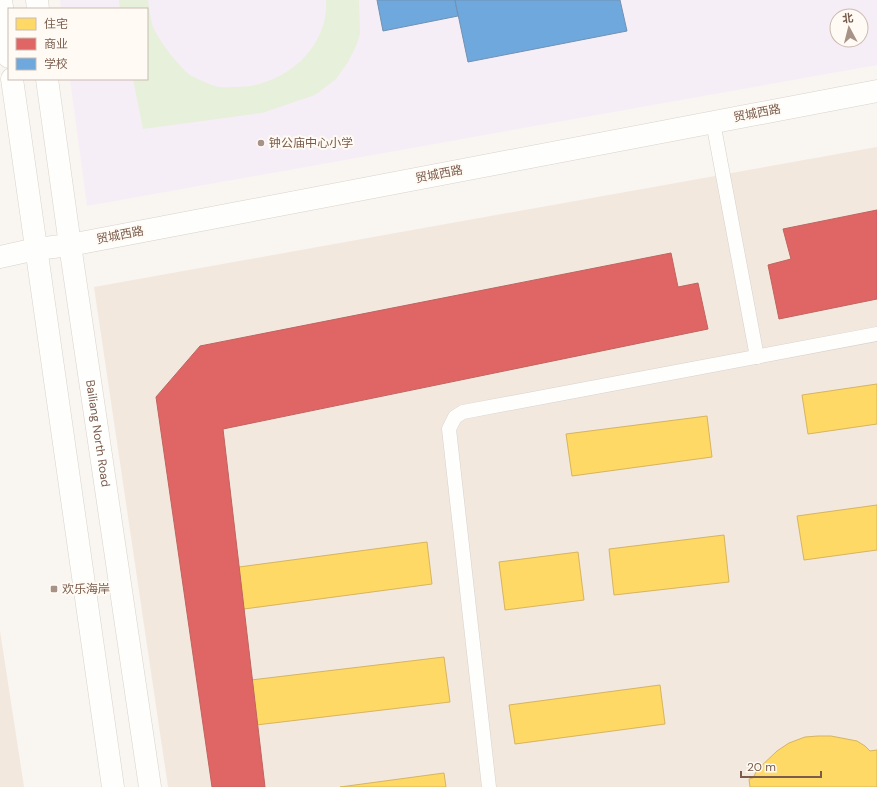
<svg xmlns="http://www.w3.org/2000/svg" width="877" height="787" viewBox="0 0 877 787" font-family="'DM Sans','Noto Sans SC',sans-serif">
  <rect width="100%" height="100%" fill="#f9f5f0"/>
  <g fill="#f2e8de">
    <polygon points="877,147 877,787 168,787 94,287"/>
    <polygon points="0,631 24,787 0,787"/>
  </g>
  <path fill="#f6eef6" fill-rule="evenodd" d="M60,0H877V65L87,206L70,79H147V9H61ZM837,16H861V40H837Z"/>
  <path fill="#e7f0db" d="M119,0H148C149,8 150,16 152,24C155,36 180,68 190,75C197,79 211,85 218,87C224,88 231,87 236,87C283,87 329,49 326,0H359L360,34L356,46L348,62L336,79L315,95L262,113L143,129L133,79H147V9H120Z"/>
  <g fill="#ffd966" stroke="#d7b45e">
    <polygon points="877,249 877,292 784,310 776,268"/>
    <polygon points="696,286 704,327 489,369 480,329"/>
    <polygon points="424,338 433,381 238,421 229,377"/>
    <polygon points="877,384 877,424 808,434 802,395"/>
    <polygon points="707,416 712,457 572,476 566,434"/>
    <polygon points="877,505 877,550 804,560 797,516"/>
    <polygon points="724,535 729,582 614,595 609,549"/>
    <polygon points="427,542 432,584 214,613 209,571"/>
    <polygon points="578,552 584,600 505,610 499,562"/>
    <polygon points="444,657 450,702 231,728 226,683"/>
    <polygon points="660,685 665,724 515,744 509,705"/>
    <polygon points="818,736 831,736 857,741 865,746 870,751 877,750 877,787 750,787 749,779 753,778 757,770 777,751 789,743 805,737"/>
    <polygon points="444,773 446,787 340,787"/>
  </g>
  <g fill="#e06666" stroke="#c1635e">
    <polygon points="877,210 877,299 779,319 768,265 791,259 783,229"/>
    <polygon points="671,253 678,287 698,283 708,329 223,429 265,787 212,787 156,397 200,346"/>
  </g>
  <g fill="#6fa8dc" stroke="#7291b1">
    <polygon points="377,0 455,0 458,16 383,31"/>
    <polygon points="455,0 620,0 627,31 468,62"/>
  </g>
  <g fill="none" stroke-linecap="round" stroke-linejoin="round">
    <defs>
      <g id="lane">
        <polyline points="713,122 757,357"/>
        <polyline points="489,787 449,429 455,417 463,412 877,334"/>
      </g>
      <g id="secondary">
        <polyline points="1,0 9,57"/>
        <polyline points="37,0 38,9"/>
        <polyline points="12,79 113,787"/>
        <path id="s1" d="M47,79L70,245L150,787"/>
        <polyline points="0,257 36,249 70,245 877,91"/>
      </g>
    </defs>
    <use href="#lane" stroke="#d7d1cb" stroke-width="15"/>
    <use href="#secondary" stroke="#d9d2cb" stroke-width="23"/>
    <use href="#lane" stroke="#fefefd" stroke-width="14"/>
    <use href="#secondary" stroke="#fefefd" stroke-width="22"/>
  </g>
  <g fill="#a69286" stroke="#fffaf3" stroke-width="1.5">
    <circle cx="261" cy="143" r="4"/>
    <rect x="50" y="585" width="8" height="8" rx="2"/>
  </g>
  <g text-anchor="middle" stroke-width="4" stroke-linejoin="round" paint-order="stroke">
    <g font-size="12" fill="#7a5c4d" stroke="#fffaf3">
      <text transform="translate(757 113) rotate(-11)" y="4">贸城西路</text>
      <text transform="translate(439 174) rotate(-11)" y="4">贸城西路</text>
      <text transform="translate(120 235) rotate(-11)" y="4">贸城西路</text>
      <text dy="4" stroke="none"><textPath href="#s1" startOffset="358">Bailiang North Road</textPath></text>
    </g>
    <g font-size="12" fill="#7a5c4d" stroke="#fffaf3" text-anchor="start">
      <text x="269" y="147">钟公庙中心小学</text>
      <text x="62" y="593">欢乐海岸</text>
    </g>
  </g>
  <rect x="8" y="8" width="140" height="72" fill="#fffaf3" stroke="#cabbb1"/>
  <rect x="16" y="18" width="20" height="12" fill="#ffd966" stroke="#cabbb1"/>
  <text x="44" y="28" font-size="12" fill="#7a5c4d">住宅</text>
  <rect x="16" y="38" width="20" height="12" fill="#e06666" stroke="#cabbb1"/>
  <text x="44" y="48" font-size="12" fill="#7a5c4d">商业</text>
  <rect x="16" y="58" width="20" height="12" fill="#6fa8dc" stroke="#cabbb1"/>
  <text x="44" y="68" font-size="12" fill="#7a5c4d">学校</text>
  <g transform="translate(849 28) rotate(353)"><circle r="19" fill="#fffaf3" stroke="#cabbb1"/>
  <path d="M0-3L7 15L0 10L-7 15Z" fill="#a69286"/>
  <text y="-6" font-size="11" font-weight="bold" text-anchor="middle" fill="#7a5c4d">北</text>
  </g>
  <path d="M741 771v6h80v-6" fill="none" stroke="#7a5c4d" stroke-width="2"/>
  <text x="747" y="771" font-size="12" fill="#7a5c4d" stroke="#fffaf3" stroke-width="3" paint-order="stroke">20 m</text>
</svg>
